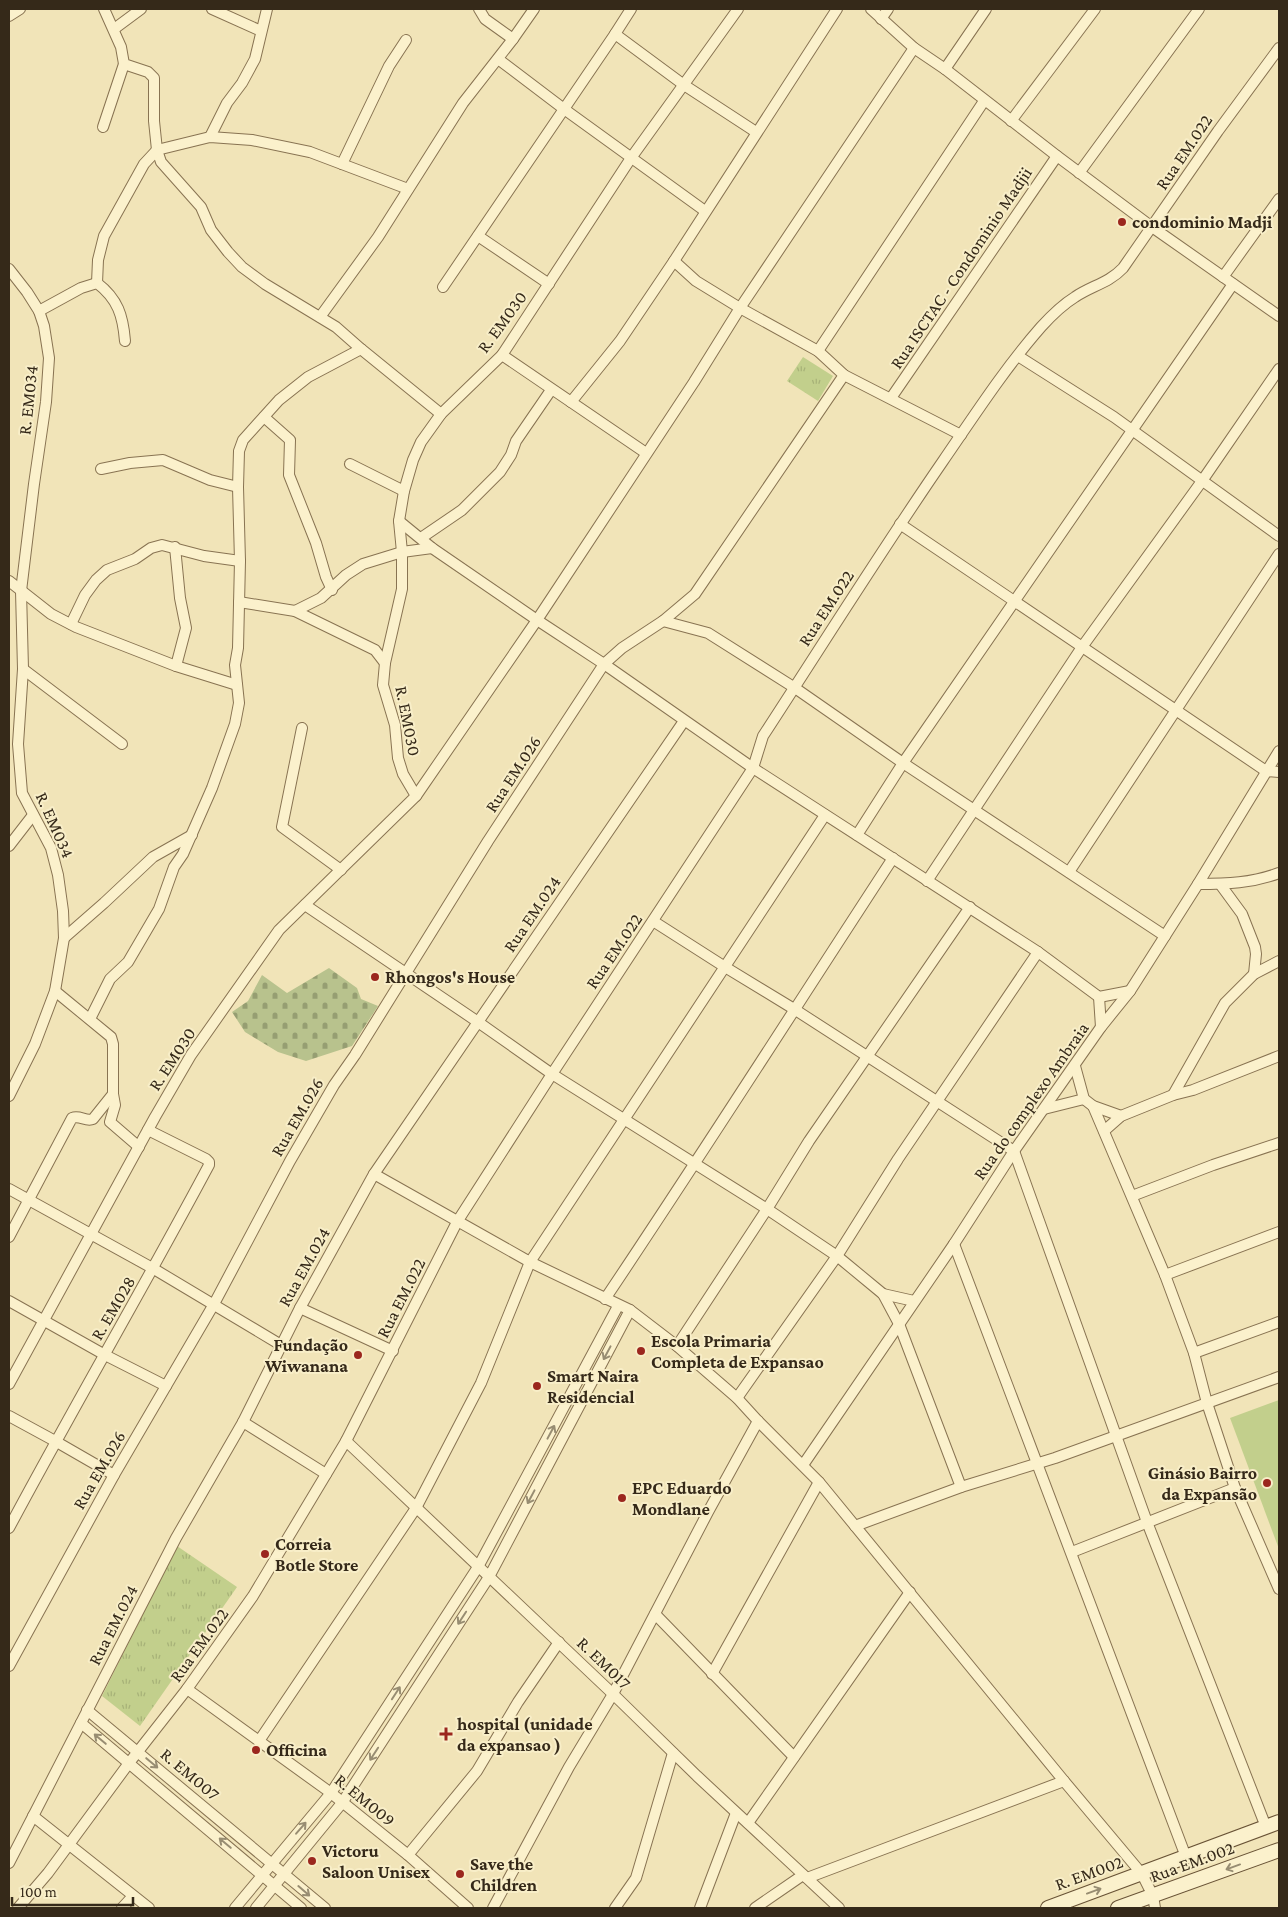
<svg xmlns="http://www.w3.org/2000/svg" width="1288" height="1917" viewBox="0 0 1288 1917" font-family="'Crimson Pro',serif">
  <defs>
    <pattern id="cemetery-stones" width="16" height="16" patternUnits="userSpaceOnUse" patternTransform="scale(1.25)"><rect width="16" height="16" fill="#b8c28d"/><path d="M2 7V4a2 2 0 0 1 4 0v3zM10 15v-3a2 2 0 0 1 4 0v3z" fill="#969e72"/></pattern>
    <pattern id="park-tufts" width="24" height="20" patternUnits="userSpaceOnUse" patternTransform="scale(1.25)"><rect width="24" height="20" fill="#c2cf8c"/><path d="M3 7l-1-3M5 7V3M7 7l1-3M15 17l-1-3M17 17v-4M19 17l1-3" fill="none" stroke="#a7b278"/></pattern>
  </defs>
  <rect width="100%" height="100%" fill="#f1e4b8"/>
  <polygon fill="url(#cemetery-stones)" points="329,968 357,988 361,999 378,1006 352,1046 306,1061 278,1052 245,1032 232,1012 248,1001 262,975 287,993"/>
  <g fill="url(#park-tufts)">
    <polygon points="803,357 833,376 818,401 787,381"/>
    <polygon points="177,1546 237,1587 140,1726 102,1696"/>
  </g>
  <polygon fill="#c2cf8c" points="1279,1400 1279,1549 1230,1418"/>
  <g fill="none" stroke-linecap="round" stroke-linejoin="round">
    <defs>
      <g id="street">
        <polyline points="104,9 121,47 124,64 148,72 154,78 154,121 157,150 161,162 201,207 211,230 228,252 242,267 265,284 336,327 361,349 441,414"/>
        <polyline points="212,9 261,31"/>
        <polyline points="479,9 485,19 513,39"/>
        <polyline points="871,9 914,48 945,69 1057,156 1152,227 1279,316"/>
        <polyline points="9,16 20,9"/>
        <polyline points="881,19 888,9"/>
        <polyline points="114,29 141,9"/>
        <polyline points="615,34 684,85 756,132"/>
        <polyline points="498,59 564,109 705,211"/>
        <polyline points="945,69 986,9"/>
        <polyline points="1011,121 1095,9"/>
        <polyline points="103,127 124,64"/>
        <polyline points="210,137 227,103 242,83 255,59 267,9"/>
        <polyline points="342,164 389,66 406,40"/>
        <polyline points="1079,173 1199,9"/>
        <polyline points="478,236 549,284"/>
        <polyline points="674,261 696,281 740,308 818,351 844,375 961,435"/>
        <polyline points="9,269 27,292 39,311 44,326 49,358 46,402 34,484 21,591 23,669 18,744 22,793 51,848 58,875 63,911 64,938 55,991 35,1044 9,1096"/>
        <polyline points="1223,277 1279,199"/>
        <polyline points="97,283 98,260 104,236 144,164 157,150 210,137 252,140 310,152 408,189"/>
        <polyline points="443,287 615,34 631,9"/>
        <path d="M39,311L81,288L97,283C118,299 123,316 125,341"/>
        <polyline points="320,317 378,237 463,103 513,39 534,9"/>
        <polyline points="818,351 984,101"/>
        <polyline points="502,355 646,453"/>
        <polyline points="1018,356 1114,417 1279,536"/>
        <polyline points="891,398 1057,156"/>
        <polyline points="571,402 620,341 674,261 837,9"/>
        <polyline points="264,417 290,440 289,475 316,543 326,577 332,590"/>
        <polyline points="350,464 404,491"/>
        <polyline points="101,469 130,463 163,460 210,480 238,487"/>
        <polyline points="399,521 432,548 537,620 604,664 753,768 1038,952 1099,997 1130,991"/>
        <polyline points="900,524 1266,771 1279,772"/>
        <polyline points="421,538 462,510 500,472 511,455 516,441 551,390"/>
        <polyline points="175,547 180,598 186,628 176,666"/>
        <polyline points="9,581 51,614 76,627 176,666 237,685"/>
        <polyline points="239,602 295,611 375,650 385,663"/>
        <polyline points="295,611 321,598 346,575 363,564 402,552 432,548"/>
        <polyline points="663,621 708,633 795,688 903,763 1165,936"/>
        <polyline points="71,624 85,595 96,580 107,570 135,559 151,548 162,545 204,556 240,561"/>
        <polyline points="23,669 122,744"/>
        <polyline points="302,728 282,827 341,870"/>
        <polyline points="416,796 537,620 694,382 740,308 914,48"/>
        <polyline points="857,835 903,763 1233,284"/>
        <polyline points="9,846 33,815"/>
        <polyline points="1069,872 1279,554"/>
        <polyline points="927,881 1082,647 1202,481 1279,369"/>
        <path d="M1198,884C1227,884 1252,883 1279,873"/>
        <polyline points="1220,884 1242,914 1255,947 1256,954 1254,974"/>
        <polyline points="305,905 478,1022 552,1074 767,1209 837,1256 883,1294 899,1324 961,1487"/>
        <polyline points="653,921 725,967 794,1009 1014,1151 1147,1522 1266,1827"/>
        <polyline points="64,938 104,903 153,857 192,835"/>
        <polyline points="55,991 111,1037 113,1044 113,1094 115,1105 110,1122 139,1147"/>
        <polyline points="1099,997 1101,1027"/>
        <polyline points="90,1019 110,979 128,962 159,909 174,867 183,854 212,788 235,724 239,703 235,665 238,648 240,561 238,487 239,451 243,440 279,400 308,377 361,349"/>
        <polyline points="1075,1066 1084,1099 1093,1106 1121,1116"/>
        <polyline points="1173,1095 1225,1003 1254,974 1279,961"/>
        <polyline points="1093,1106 1165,1275 1194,1353 1207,1403 1235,1488 1279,1589"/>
        <polyline points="1044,1109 1084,1099"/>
        <polyline points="1104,1131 1121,1116 1173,1095 1193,1090 1279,1056"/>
        <polyline points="374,1174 530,1262 630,1310 677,1346 737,1398 758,1421 819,1482 1064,1781 1142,1874 1153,1896 1155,1908"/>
        <polyline points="9,1189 154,1269 281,1345"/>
        <polyline points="1132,1196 1213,1165 1279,1143"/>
        <path d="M9,1237L72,1118C80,1115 86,1122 93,1119L113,1094"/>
        <polyline points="954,1244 1186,1857"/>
        <polyline points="1165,1275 1279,1232"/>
        <polyline points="883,1294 914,1301"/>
        <path d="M605,1299C703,1153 797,1005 893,858"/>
        <polyline points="9,1301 105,1355 166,1386"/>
        <polyline points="300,1308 393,1351"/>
        <polyline points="677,1346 767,1209 809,1141 970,907"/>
        <polyline points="1194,1353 1279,1322"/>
        <polyline points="9,1384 155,1117 191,1055 279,930 416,796 403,774 398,758 395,725 383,685 385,663 402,589 402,552 399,521 404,491 413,460 421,442 441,414 502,355 631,158 738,9"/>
        <polyline points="737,1398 837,1256 898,1159 1038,952"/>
        <polyline points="9,1416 55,1441 114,1475"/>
        <polyline points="243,1422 326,1474"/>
        <polyline points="346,1441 613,1694 697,1776 839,1908"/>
        <polyline points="803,1465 954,1244 1014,1151 1101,1027 1130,991 1198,884 1279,751"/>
        <polyline points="855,1526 961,1487 1055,1458 1279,1377"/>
        <path d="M9,1528C74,1406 144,1287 209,1165V1162L206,1159L148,1130"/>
        <polyline points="1072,1552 1235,1488"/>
        <polyline points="655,1614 794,1757"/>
        <polyline points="9,1666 114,1475 214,1304 290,1161 334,1085 355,1055 488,841 604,664 622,648 663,621 695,594 844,375"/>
        <polyline points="712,1674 819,1482"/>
        <polyline points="187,1689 331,1793 408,1855 468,1908"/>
        <polyline points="87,1710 325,1908"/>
        <polyline points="81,1723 301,1908"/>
        <polyline points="259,1741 416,1508 481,1383 530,1262 825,815"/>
        <polyline points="33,1816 149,1908"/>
        <polyline points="748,1823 910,1592"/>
        <polyline points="408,1855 477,1771 518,1702 559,1642"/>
        <polyline points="9,1863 176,1538 243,1422 300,1308 374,1174 684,721"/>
        <polyline points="807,1878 1064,1781"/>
        <path d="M18,1908L48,1873L129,1763L187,1689L253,1596L346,1441L457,1222L552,1074L753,768L763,736C823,644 881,551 943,461C974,416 1005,368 1041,327C1051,316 1062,305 1075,297C1091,286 1109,283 1123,268L1218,131L1279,48"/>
        <polyline points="122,1908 133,1896"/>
        <polyline points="235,1908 331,1793 478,1567 618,1306"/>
        <polyline points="256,1908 342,1803 489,1577 630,1310"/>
        <polyline points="493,1908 569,1767 613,1694 708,1512 758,1421"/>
        <polyline points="615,1908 636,1878 673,1753"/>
        <polyline points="700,1908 736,1813"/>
        <polyline points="755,1908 803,1875"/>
      </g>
      <g id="secondary">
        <polyline points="1048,1908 1279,1822"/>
        <polyline points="1118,1908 1279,1850"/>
      </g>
    </defs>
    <use href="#street" stroke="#887352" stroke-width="12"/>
    <use href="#secondary" stroke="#695336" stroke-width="16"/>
    <use href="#street" stroke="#fbf1cc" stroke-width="10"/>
    <use href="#secondary" stroke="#fbf1cc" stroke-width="14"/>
  </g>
  <defs><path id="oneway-shaft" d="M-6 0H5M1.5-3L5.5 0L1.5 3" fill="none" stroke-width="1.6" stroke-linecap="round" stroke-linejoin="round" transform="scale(1.25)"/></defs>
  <g stroke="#988d72">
    <use href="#oneway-shaft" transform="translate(607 1353) rotate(118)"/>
    <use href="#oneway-shaft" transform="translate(551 1432) rotate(-62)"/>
    <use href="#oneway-shaft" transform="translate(531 1497) rotate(118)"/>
    <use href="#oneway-shaft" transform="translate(462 1618) rotate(123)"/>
    <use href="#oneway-shaft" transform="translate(396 1693) rotate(-57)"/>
    <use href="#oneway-shaft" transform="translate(100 1739) rotate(-140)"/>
    <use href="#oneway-shaft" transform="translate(374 1754) rotate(123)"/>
    <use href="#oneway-shaft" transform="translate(152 1763) rotate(40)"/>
    <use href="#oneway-shaft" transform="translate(301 1828) rotate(-49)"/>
    <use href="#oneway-shaft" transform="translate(225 1843) rotate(-140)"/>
    <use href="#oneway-shaft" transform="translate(1233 1867) rotate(160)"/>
    <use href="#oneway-shaft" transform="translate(304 1891) rotate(41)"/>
    <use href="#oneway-shaft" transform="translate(1094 1891) rotate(-20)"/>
  </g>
  <g fill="#9b271e" stroke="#f8eec8" stroke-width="2">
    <circle cx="1122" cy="222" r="5"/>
    <circle cx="375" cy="977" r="5"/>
    <circle cx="641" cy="1351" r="5"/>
    <circle cx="358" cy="1355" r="5"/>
    <circle cx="537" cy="1386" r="5"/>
    <circle cx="1267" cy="1483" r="5"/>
    <circle cx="622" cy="1498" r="5"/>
    <circle cx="265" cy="1554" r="5"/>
    <path d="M443.5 1726.5h5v5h5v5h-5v5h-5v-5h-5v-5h5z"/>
    <circle cx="256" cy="1750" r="5"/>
    <circle cx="312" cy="1861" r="5"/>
    <circle cx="460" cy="1874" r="5"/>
  </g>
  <g text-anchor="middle" stroke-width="4" stroke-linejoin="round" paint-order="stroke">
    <g font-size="18" fill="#352919" stroke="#f8eec8">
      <text transform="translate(1184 152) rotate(-56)" y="6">Rua EM.022</text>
      <text transform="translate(961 268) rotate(-56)" y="6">Rua ISCTAC - Condominio Madjii</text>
      <text transform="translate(502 322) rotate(-54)" y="6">R. EM030</text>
      <text transform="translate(28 400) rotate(-84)" y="6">R. EM034</text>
      <text transform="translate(826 608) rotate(-57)" y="6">Rua EM.022</text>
      <text transform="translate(408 721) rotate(79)" y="6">R. EM030</text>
      <text transform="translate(513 774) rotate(-57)" y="6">Rua EM.026</text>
      <text transform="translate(55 825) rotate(66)" y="6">R. EM034</text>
      <text transform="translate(532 914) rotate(-56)" y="6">Rua EM.024</text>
      <text transform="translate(614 951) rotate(-56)" y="6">Rua EM.022</text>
      <text transform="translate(172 1059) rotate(-57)" y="6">R. EM030</text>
      <text transform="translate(1031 1101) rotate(-55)" y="6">Rua do complexo Ambraia</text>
      <text transform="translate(297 1117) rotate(-60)" y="6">Rua EM.026</text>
      <text transform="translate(304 1267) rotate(-61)" y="6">Rua EM.024</text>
      <text transform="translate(401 1298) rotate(-63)" y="6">Rua EM.022</text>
      <text transform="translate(113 1308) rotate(-60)" y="6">R. EM028</text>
      <text transform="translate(99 1470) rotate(-60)" y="6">Rua EM.026</text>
      <text transform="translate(113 1625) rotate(-63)" y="6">Rua EM.024</text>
      <text transform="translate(199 1645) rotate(-54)" y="6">Rua EM.022</text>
      <text transform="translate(604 1663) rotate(44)" y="6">R. EM017</text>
      <text transform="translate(190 1774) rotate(40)" y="6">R. EM007</text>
      <text transform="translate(365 1800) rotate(39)" y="6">R. EM009</text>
      <text transform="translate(1192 1862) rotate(-20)" y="6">Rua EM.002</text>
      <text transform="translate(1089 1873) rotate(-20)" y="6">R. EM002</text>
    </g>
    <g font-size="18" font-weight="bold" fill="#352919" stroke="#f8eec8" text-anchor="start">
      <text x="1132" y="228">condominio Madji</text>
      <text x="385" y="983">Rhongos's House</text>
      <text x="651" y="1347">Escola Primaria<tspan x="651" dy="21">Completa de Expansao</tspan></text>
      <text x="348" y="1351" text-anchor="end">Fundação<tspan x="348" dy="21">Wiwanana</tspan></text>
      <text x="547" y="1382">Smart Naira<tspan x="547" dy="21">Residencial</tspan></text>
      <text x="1257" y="1479" text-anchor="end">Ginásio Bairro<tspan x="1257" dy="21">da Expansão</tspan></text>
      <text x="632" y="1494">EPC Eduardo<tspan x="632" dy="21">Mondlane</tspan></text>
      <text x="275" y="1550">Correia<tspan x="275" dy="21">Botle Store</tspan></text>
      <text x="457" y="1730">hospital (unidade<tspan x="457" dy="21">da expansao )</tspan></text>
      <text x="266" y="1756">Officina</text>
      <text x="322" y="1857">Victoru<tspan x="322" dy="21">Saloon Unisex</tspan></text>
      <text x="470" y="1870">Save the<tspan x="470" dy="21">Children</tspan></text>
    </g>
  </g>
  <rect width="1288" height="1917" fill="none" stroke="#352919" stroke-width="20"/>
  <path d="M12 1897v8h121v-8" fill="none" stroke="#352919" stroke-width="2.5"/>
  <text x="20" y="1897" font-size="15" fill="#352919" stroke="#f8eec8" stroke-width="4" paint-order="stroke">100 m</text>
</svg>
